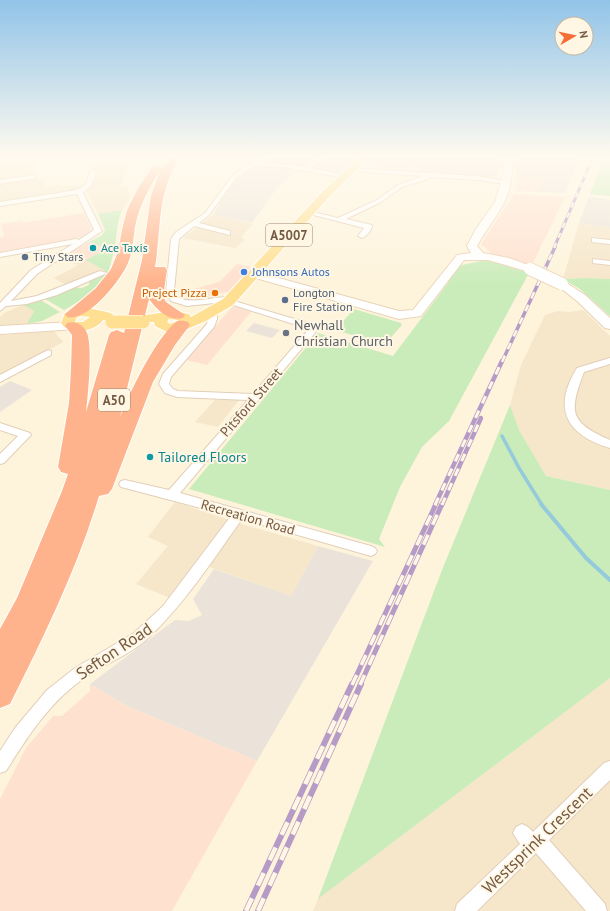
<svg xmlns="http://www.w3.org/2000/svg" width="610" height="911" viewBox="0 0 610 911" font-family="'PT Sans',sans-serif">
  <rect width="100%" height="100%" fill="#fef4dc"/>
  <g fill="#f6e6ca">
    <polygon points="0,157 40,157 35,158 38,163 34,168 38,180 43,180 45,186 83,186 75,189 0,202"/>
    <polygon points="128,159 129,165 120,187 127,186 131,196 122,210 98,214 87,190 92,187 98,172 92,171 94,163"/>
    <polygon points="213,215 253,224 241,237 245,240 235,248 183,238"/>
    <polygon points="579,223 610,228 610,279 586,278 563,279"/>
    <polygon points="68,253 88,259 104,270 66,285 54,278 78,265 59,259"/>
    <polygon points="23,305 34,311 27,325 0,326 0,317 6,312"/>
    <polygon points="583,310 610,336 610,490 546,476 519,430 510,405 521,365 545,315 558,311 569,312"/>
    <polygon points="53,330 63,342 0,377 0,335 29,333"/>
    <polygon points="215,400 239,400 218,427 195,422"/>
    <polygon points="175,502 245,525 318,546 291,596 196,562 170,598 136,584 168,546 148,537"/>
    <polygon points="610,678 610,911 313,911 318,899"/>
  </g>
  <g fill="#ffe1cf">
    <polygon points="517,176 543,178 541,192 515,191"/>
    <polygon points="514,194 565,197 532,265 492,254 481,244"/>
    <polygon points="84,213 92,232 85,237 0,252 0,237 4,236 1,224 21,221 23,223"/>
    <polygon points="89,242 108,248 88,259 68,253"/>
    <polygon points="237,264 252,267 232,291 188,300 183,292 219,282"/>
    <polygon points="233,306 251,312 207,365 186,360"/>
    <polygon points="90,684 125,705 257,761 172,911 0,911 0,799 26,748 53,716 62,716 90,691"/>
  </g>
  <g fill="#ebe3d9">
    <polygon points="271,157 320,157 305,168 267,162 266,160"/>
    <polygon points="326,157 359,157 342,173 313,168"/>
    <polygon points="370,157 502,157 497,178 426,174 421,172 419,168 410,167 408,173 381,171 379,167 375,166 376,165 364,163"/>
    <polygon points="519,157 582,157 569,182 566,193 541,192 543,178 517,176 516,165 517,158"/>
    <polygon points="259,165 278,165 299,169 276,189 252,223 213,215 233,182 254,167"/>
    <polygon points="589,197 610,200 610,228 579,223"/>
    <polygon points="254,323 280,330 272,338 246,331"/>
    <polygon points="10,381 32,390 0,412 0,387"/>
    <polygon points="318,546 373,561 257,761 125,705 90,684 175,620 189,621 202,615 193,599 214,569 291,596"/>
  </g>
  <g fill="#caecba">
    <polygon points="604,157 610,157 610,196 590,194"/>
    <path d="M122,210C117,222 117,233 115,246C113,254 111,264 108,273C102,287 77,303 64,310L45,299L46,297L73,287L82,288L89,285V281L106,274L104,270L86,260L108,248L89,242L102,235L105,230L98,214Z"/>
    <polygon points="486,260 529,273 449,421 422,447 400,487 379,539 385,547 189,489 318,333 393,356 448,283 457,266"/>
    <polygon points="586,278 610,279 610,316 580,289 563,279"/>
    <polygon points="39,299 60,312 42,321 27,324 34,311 23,305"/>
    <polygon points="354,309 401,323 402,325 386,343 383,344 335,330"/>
    <polygon points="510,405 519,430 546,476 610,490 610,678 318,899 442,570"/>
  </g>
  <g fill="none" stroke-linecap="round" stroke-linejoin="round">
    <polyline stroke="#95cadb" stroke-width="3.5" points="502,436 519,468 542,505"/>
    <polyline stroke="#95cadb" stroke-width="4" points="541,504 586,558 610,580"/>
    <defs>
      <g id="street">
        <polygon points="0,157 4,157 5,158 0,160"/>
        <path d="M259,157H265L259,162L305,167L319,157H325L311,168L348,176L345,178L283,167L255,165L237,177L209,215L199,223L230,231V235L194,226L179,239L174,291L177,297C195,306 214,294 233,298L234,301L318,326L319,328L180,493L371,546L375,548L377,551L375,554L371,556L242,519C212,561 184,605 146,640C129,655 105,664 86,677C51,700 28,736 6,771L0,773V751L15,728L47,690L75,668L134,633L163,606L231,516L125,488L121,487L119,484L121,481L125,480L169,490L248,400L177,397L165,393L159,384L163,374L207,324L210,310H216L217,312V319L214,327L171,377L169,384L173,389L178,391L253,394L309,329L224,302L187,306L171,301L166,291L171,239L176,232L205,213L233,175Z"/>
        <path d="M351,168L478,176L509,182L506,184L478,180L428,177V179L402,187L381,202L346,219L372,225C373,229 366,237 362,238L358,236L364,228L306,213L309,211L338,218L377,200L398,185L424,176L349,171V169Z"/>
        <polygon points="93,170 96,172 92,185 83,193 102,231 37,274 11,301 37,296 100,271 107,273 57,295 27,304 6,306 0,311 0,303 31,270 73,244 0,257 0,253 76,239 79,240 94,230 77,194 0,206 0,202 77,190 86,184 90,172"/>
        <polygon points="34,175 36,176 36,178 0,184 0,180"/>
        <polygon points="592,238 610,240 610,244 592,242"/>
        <polygon points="593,259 610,261 610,265 593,263"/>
        <polygon points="48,350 51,351 51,355 0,382 0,375"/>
        <path d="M610,358V364L584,372C569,412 569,422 610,440V448C566,435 552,408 577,368Z"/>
        <polygon points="0,423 30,433 31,435 4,463 0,464 0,454 18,436 0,430"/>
        <polygon points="610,761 610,780 549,840 605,904 607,911 586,911 536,853 477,911 455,911 457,904 520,844 513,833 516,827 522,824 528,827 533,832 604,763"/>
      </g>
      <g id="secondary">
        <path d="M506,157H514C512,172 511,190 504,203C496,218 485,231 477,246L483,253L509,258L534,267L536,269L534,271H526L488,260H464L421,316L399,319L249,276L247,274L253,271L399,311L413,310L457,255L471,253L467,246L476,229L495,202L501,182Z"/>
        <polygon points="562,280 585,295 610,318 610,329 605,328 577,301 558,286 556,284 558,282"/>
        <polygon points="72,322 77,323 78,326 77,329 0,334 0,326"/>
      </g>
      <g id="primary">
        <path d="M360,157H370L330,196L233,305L206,321L185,330L167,332L155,326L154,322H140L138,319L140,316L172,311L189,314L191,317L223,299L322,192ZM169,319L178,320V321L170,324L167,322Z"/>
        <path d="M81,308C89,308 115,312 120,318L118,321L113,322L103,320C95,332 70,336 61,323L65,313ZM80,316L90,317L83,322H75L76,318Z"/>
      </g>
      <path id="highway" d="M170,157H180C156,196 162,225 155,267H165L167,270L163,297L166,302L185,315L183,318C169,322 156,309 149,299L120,417C130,392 155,339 176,322C179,320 184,321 188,322L190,325L175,345L153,382L112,489L108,494L99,496C77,569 44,636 10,704L0,708V629L17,598L62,491L68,474L61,472L58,467L69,403L71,369L72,335L65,326L67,323C76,320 86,326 88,336C92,354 88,394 86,412L109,335L111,332L117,330L124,333L142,260L151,195L160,171C149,188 139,206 135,227C133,239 133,251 128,263C121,280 88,322 67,317L65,314L96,288L111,269L118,252L122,230L127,210L138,188L153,166L157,165L162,168Z"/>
    </defs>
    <use href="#street" stroke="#e2cfb8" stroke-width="2"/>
    <use href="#secondary" stroke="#ead3b7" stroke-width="2"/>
    <use href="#primary" stroke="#fff" stroke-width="2"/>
    <use href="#highway" stroke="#fff" stroke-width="2"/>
    <use href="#street" fill="#fff" fill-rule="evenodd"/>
    <use href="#secondary" fill="#fff" fill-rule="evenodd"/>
    <use href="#primary" fill="#ffdf92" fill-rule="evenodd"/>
    <use href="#highway" fill="#ffb38c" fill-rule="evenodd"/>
    <defs>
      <polyline id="rail-far4" points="554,248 593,157"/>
      <polyline id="rail-far3" points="502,362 555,247"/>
      <g id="rail-far2">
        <polyline points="435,505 502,361"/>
        <polyline points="442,505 481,418"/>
      </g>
      <g id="rail-far1">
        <polyline points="352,685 436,504"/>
        <polyline points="360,685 442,504"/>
      </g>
      <g id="rail">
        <polyline points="246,911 352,684"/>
        <polyline points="258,911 361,684"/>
      </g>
    </defs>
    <use href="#rail-far4" stroke="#b69bc7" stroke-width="3"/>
    <use href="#rail-far3" stroke="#b69bc7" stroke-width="3.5"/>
    <use href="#rail-far2" stroke="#b69bc7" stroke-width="4.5"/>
    <use href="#rail-far1" stroke="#b69bc7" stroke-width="5"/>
    <use href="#rail" stroke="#b69bc7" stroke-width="6"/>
    <use href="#rail-far4" stroke="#fff7e4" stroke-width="2" stroke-dasharray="5.5" stroke-linecap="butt"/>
    <use href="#rail-far3" stroke="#fff7e4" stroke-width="2.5" stroke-dasharray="7" stroke-linecap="butt"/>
    <use href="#rail-far2" stroke="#fff7e4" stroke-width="3" stroke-dasharray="8" stroke-linecap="butt"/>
    <use href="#rail-far1" stroke="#fff7e4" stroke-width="3.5" stroke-dasharray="11" stroke-linecap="butt"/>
    <use href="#rail" stroke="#fff7e4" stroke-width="4.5" stroke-dasharray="14" stroke-linecap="butt"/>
    <defs>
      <polyline id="secondary-bridge" points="530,269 562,284"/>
      <polyline id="primary-bridge" points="112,322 143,322"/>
    </defs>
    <use href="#secondary-bridge" stroke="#ead3b7" stroke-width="14" stroke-linecap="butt"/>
    <use href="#primary-bridge" stroke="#fff" stroke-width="14" stroke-linecap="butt"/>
    <use href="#secondary-bridge" stroke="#fff" stroke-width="12"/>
    <use href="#primary-bridge" stroke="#ffdf92" stroke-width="13"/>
  </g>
  <linearGradient id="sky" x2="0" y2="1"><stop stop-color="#91c4e8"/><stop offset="0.55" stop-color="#fffaef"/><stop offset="1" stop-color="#fffaef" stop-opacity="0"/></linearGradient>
  <rect width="610" height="284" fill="url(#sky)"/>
  <g fill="#0f9aa8" stroke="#fff7e4" stroke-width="1.5">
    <circle cx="93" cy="248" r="4"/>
    <circle cx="150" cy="457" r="4"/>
  </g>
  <g fill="#5c6f8a" stroke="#fff7e4" stroke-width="1.5">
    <circle cx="25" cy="257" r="4"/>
    <circle cx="285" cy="300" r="4"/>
  </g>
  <circle fill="#3f7fe0" stroke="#fff7e4" stroke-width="1.5" cx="244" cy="272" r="4"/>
  <circle fill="#e8710a" stroke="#fff7e4" stroke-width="1.5" cx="215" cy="293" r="4"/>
  <circle fill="#6b7280" stroke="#fff7e4" stroke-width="1.5" cx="286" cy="333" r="4"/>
  <g text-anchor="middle" stroke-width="4" stroke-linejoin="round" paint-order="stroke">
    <g font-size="12" fill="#0d838f" stroke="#fff7e4" text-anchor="start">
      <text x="101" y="252">Ace Taxis</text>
    </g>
    <g font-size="12" fill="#4e5e75" stroke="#fff7e4" text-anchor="start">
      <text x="33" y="261">Tiny Stars</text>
      <text x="293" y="297">Longton<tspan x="293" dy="14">Fire Station</tspan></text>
    </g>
    <g font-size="12" fill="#366cbe" stroke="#fff7e4" text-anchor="start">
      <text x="252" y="276">Johnsons Autos</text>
    </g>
    <g font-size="12" fill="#c56008" stroke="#fff7e4" text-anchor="end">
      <text x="207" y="297">Preject Pizza</text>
    </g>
    <g fill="#fff7e4" stroke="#9e8873" stroke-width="1">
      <rect x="266" y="224" width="46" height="22" rx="3"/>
      <rect x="98" y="389" width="32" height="22" rx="3"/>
    </g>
    <g font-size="13" font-weight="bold" fill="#745943">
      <text x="289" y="240">A5007</text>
      <text x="114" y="405">A50</text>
    </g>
    <g font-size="14" fill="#5b616d" stroke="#fff7e4" text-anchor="start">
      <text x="294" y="330">Newhall<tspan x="294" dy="16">Christian Church</tspan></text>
    </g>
    <g font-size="14" fill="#745943" stroke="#fff7e4">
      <text transform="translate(251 402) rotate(-49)" y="5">Pitsford Street</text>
      <text transform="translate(248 517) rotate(16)" y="5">Recreation Road</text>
    </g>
    <g font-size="14" fill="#0d838f" stroke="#fff7e4" text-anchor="start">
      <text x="158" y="462">Tailored Floors</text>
    </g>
    <g font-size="17" fill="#745943" stroke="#fff7e4">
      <text transform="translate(114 651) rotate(-34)" y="6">Sefton Road</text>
      <text transform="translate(537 840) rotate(-44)" y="6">Westsprink Crescent</text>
    </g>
  </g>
  <g transform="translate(574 36) rotate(81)"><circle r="19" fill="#fff7e4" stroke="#c7b8a4"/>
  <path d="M0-3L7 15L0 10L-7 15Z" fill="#f46f35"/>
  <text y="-6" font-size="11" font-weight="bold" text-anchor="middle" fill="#745943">N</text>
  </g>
</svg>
